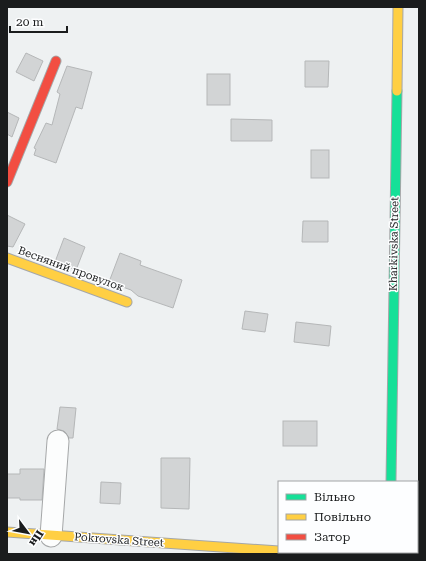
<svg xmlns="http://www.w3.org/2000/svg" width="426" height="561" font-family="'Roboto Serif',serif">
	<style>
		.building { fill: #d2d4d5; stroke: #b5b7b8 }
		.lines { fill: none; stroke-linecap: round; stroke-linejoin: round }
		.street-casing { stroke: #a5a7a8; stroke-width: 23 }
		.fast-casing { stroke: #a5a7a8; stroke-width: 11 }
		.slow-casing { stroke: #a5a7a8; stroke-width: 11 }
		.jam-casing { stroke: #a5a7a8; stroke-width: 11 }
		.street { stroke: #fcfdfd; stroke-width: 21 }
		.fast { stroke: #16e098; stroke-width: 9 }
		.slow { stroke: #ffcf43; stroke-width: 9 }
		.jam { stroke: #f24e42; stroke-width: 9 }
		.labels { text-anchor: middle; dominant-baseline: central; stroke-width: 3; stroke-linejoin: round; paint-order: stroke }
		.street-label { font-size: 11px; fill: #1a1c1d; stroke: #fdfeff }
	</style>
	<rect width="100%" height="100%" fill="#eef1f2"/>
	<g class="building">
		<polygon points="26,53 43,61 34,81 16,72"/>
		<polygon points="305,61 329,61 328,87 305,87"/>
		<polygon points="67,66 92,72 82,109 76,107 56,163 34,155 36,149 34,148 46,123 52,125 60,94 57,92"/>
		<rect x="207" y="74" width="23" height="31"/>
		<polygon points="7,112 19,118 12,137 7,134"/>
		<polygon points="231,119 272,120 272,141 231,141"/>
		<rect x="311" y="150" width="18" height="28"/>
		<polygon points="7,215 25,224 13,247 7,246"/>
		<polygon points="303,221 328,221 328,242 302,242"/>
		<polygon points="64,238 85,247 76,270 55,262"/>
		<polygon points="120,253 141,261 140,265 182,280 173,308 138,296 131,290 109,282"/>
		<polygon points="245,311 268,314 265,332 242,329"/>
		<polygon points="296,322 331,326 329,346 294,342"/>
		<polygon points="60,407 76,408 73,438 69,438 64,431 57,429"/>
		<rect x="283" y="421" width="34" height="25"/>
		<polygon points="161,458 190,458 189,509 161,508"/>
		<polygon points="20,469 44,469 42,500 20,500 20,498 7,498 7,474 20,474"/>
		<polygon points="101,482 121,483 120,504 100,503"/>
	</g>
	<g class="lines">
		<defs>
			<g id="street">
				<polyline points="51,536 58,441"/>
				<polyline points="301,552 332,554"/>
				<polyline points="390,554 390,552"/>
			</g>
			<polyline id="fast" points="391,482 397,91"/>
			<g id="slow">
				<polyline points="397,91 398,7"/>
				<polyline points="7,258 127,302"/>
				<polyline points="7,532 279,551"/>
			</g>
			<polyline id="jam" points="7,182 56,61"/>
		</defs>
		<use href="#street" class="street-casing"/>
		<use href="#fast" class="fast-casing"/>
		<use href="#slow" class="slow-casing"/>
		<use href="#jam" class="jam-casing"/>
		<use href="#street" class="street"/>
		<use href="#fast" class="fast"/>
		<use href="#slow" class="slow"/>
		<use href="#jam" class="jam"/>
	</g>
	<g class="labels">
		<g class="street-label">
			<text transform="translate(394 244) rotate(-89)">Kharkivska Street</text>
			<text transform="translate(71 269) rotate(20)">Весняний провулок</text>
			<text transform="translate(119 540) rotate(4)">Pokrovska Street</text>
		</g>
	</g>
	<rect width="426" height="561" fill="none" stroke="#1a1c1d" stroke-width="16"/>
	<rect x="278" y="481" width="140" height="72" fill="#fdfeff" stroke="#a2a4a5"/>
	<rect x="286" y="494" width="20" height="6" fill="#16e098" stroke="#a2a4a5"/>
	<text x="314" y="501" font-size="12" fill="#1a1c1d">Вільно</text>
	<rect x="286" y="514" width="20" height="6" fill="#ffcf43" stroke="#a2a4a5"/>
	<text x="314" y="521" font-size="12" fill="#1a1c1d">Повільно</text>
	<rect x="286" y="534" width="20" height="6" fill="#f24e42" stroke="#a2a4a5"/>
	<text x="314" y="541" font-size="12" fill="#1a1c1d">Затор</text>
	<g transform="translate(28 533) rotate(122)" stroke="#fdfeff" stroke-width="3" paint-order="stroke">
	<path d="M0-3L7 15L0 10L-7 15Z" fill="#1a1c1d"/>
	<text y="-6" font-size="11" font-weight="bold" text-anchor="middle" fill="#1a1c1d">Пн</text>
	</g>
	<path d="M10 26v6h57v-6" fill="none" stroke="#1a1c1d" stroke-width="2"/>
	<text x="16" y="26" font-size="12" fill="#1a1c1d" stroke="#fdfeff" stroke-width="3" paint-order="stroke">20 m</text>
</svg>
